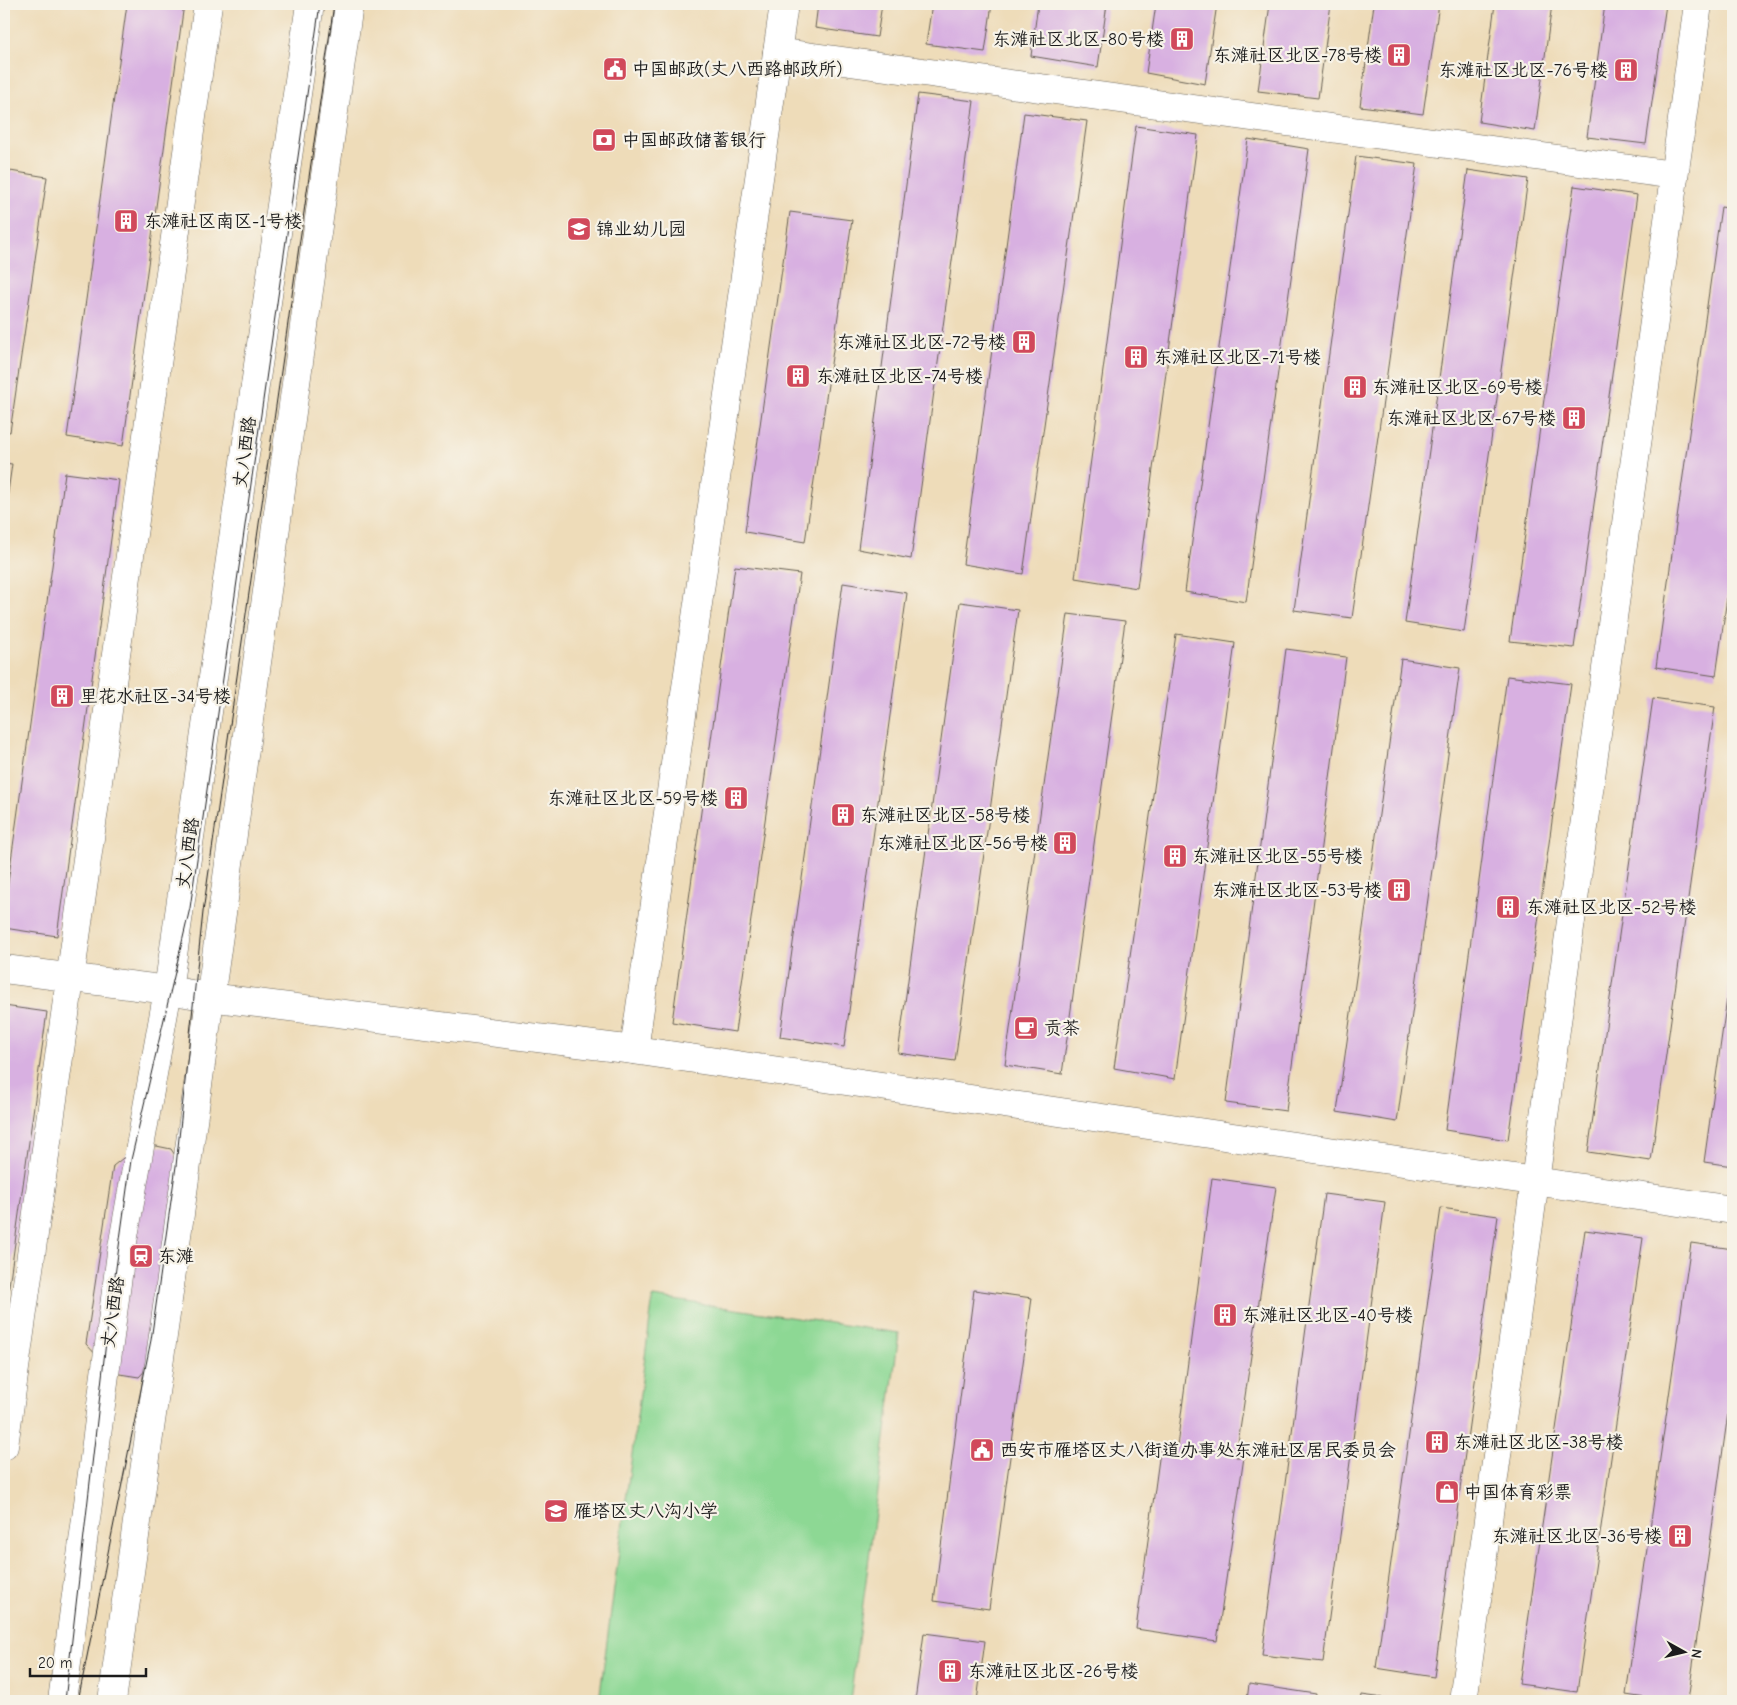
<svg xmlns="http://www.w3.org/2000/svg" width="1737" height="1705" font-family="'Comic Neue','LXGW WenKai TC',sans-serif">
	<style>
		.green { fill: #8dd894; stroke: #547a58 }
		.building { fill: #d8b0e1 }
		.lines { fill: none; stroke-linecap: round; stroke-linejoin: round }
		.minor-casing { stroke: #665f53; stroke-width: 29 }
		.secondary-casing { stroke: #665f53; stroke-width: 29 }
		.minor { stroke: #fff; stroke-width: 28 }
		.secondary { stroke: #fff; stroke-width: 28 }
		.tram { stroke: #1c1c1c; stroke-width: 1 }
		.labels { text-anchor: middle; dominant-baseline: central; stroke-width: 4.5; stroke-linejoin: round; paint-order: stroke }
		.poi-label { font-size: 18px; fill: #1c1c1c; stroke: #f7f3e8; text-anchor: start }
		.street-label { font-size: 18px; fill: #1c1c1c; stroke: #f7f3e8 }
	</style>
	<rect width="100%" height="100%" fill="#f7f3e8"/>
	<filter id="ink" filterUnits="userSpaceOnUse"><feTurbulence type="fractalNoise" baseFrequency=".02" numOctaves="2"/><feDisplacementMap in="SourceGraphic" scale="10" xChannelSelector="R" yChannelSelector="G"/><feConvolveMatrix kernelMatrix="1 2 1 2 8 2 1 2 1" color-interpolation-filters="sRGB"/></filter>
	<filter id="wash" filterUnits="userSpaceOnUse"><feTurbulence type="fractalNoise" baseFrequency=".0096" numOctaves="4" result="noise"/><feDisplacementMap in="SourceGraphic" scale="20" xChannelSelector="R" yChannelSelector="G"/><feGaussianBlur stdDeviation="1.12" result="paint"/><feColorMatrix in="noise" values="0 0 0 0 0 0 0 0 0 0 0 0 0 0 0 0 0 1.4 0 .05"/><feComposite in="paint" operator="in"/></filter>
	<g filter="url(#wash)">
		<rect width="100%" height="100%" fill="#eedcb9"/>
		<polygon class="green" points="653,1297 899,1333 850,1701 599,1701"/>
		<g id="blocks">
			<g class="building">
				<polygon points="127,4 184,4 123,446 67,437"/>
				<polygon points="818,4 882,4 877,37 815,28"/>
				<polygon points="932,4 992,4 985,52 926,44"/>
				<polygon points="1038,4 1107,4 1098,67 1031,56"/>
				<polygon points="1156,4 1217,4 1205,84 1146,73"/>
				<polygon points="1270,4 1331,4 1318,98 1258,91"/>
				<polygon points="1374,4 1439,4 1423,114 1360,106"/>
				<polygon points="1495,4 1552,4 1535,131 1479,122"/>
				<polygon points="1605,4 1666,4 1646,144 1587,137"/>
				<polygon points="918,94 974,101 911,559 858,549"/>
				<polygon points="1024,113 1087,121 1023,574 963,564"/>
				<polygon points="1136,126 1198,135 1137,588 1075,578"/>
				<polygon points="1248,139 1309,149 1246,602 1185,592"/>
				<polygon points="1356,156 1417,164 1352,618 1294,610"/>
				<polygon points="4,170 47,177 10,432 4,431"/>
				<polygon points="1468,170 1528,179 1464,632 1405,623"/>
				<polygon points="1574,186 1637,195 1574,648 1510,641"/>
				<polygon points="1721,207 1733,209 1733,555 1716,676 1656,667"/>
				<polygon points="790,212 852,220 805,542 745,532"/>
				<polygon points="4,463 12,464 5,513 4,512"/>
				<polygon points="65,473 119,480 57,936 4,928 4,911"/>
				<polygon points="735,566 800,574 735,1032 672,1022"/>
				<polygon points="843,583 907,593 844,1047 780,1037"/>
				<polygon points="960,602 1018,610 955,1061 898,1053"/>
				<polygon points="1068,614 1125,621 1062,1074 1005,1065"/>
				<polygon points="1176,634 1235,643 1175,1079 1114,1068"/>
				<polygon points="1286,649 1346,657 1286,1111 1226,1103"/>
				<polygon points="1401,659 1460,668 1397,1122 1337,1112"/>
				<polygon points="1507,676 1571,684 1508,1140 1445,1130"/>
				<polygon points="1653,698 1715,707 1651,1161 1588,1152"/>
				<polygon points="1732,963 1733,963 1733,1166 1704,1162"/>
				<polygon points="4,1006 47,1012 5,1315 4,1315"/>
				<polygon points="142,1143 171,1149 189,1177 162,1352 139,1377 113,1373 86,1344 113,1166"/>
				<polygon points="1212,1178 1276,1187 1236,1457 1244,1457 1217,1641 1136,1629 1161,1444 1177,1446"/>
				<polygon points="1324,1194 1385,1202 1323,1662 1262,1655"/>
				<polygon points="1441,1208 1498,1216 1434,1677 1376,1668"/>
				<polygon points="1585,1230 1643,1238 1577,1692 1519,1684"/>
				<polygon points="1691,1243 1733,1249 1733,1377 1688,1701 1665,1701 1626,1695"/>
				<polygon points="974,1290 1032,1298 989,1609 934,1601"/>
				<polygon points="924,1633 985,1641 977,1701 915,1701"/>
				<polygon points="1249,1684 1316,1694 1315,1701 1247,1701"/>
				<polygon points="1362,1695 1398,1700 1398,1701 1361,1701"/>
			</g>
		</g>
	</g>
	<g filter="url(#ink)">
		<use href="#blocks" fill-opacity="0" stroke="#665f53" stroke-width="1"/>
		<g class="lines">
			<defs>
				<g id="minor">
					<polyline points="777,52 1674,175"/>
					<polyline points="4,969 168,990 209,997 634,1050 1733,1210"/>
					<polyline points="634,1050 784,4"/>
					<polyline points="4,1446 208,4"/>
					<polyline points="1463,1701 1698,4"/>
				</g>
				<g id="secondary">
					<polyline points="62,1701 121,1253 168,990 310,4"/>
					<polyline points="112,1701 349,4"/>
				</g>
			</defs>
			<use href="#minor" class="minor-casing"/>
			<use href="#secondary" class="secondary-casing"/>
			<use href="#minor" class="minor"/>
			<use href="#secondary" class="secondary"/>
			<g class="tram">
				<polyline points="65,1701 107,1333 131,1160 190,908 320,4"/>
				<polyline points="78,1701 151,1340 176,1166 203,912 334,4"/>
			</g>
		</g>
	</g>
	<defs>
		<symbol id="building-square" viewBox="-11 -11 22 22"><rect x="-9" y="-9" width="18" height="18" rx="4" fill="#d1495b" stroke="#f7f3e8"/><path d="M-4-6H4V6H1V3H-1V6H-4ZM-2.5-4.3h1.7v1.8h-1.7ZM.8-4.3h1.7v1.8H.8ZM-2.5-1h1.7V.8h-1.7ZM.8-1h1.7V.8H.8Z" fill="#fff"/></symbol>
		<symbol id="civic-square" viewBox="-11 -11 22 22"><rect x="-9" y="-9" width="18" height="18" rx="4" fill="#d1495b" stroke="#f7f3e8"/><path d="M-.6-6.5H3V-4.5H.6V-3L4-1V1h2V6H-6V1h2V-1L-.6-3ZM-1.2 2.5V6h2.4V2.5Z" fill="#fff"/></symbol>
		<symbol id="bank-square" viewBox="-11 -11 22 22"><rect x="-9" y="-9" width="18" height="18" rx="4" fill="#d1495b" stroke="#f7f3e8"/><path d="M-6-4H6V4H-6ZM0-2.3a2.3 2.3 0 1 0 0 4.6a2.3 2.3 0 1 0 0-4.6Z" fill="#fff"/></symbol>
		<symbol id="school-square" viewBox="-11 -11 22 22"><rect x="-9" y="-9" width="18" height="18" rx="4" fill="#d1495b" stroke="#f7f3e8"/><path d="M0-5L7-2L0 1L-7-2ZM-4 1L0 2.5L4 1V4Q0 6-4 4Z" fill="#fff"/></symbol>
		<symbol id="cafe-square" viewBox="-11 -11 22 22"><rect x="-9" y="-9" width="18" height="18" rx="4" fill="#d1495b" stroke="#f7f3e8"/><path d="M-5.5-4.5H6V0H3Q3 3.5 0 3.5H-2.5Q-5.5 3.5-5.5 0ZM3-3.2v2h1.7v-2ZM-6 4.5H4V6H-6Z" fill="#fff"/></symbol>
		<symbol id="station-square" viewBox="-11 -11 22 22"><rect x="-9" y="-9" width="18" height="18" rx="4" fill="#d1495b" stroke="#f7f3e8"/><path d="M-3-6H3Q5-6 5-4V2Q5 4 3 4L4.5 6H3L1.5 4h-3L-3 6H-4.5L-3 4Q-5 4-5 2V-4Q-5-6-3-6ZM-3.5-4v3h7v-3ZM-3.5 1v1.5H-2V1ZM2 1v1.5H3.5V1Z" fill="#fff"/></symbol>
		<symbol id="shop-square" viewBox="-11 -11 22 22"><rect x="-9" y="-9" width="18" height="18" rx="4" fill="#d1495b" stroke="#f7f3e8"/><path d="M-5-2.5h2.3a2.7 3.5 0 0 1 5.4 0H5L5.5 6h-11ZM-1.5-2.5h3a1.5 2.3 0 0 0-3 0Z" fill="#fff"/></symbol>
	</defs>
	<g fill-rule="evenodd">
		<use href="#building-square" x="1168" y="25" width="28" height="28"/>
		<use href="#building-square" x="1385" y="41" width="28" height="28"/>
		<use href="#civic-square" x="601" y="55" width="28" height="28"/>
		<use href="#building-square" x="1612" y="56" width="28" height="28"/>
		<use href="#bank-square" x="590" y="126" width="28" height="28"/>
		<use href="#building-square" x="112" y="207" width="28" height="28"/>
		<use href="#school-square" x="565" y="215" width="28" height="28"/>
		<use href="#building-square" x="1010" y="328" width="28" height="28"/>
		<use href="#building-square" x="1122" y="343" width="28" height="28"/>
		<use href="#building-square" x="784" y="362" width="28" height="28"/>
		<use href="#building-square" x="1341" y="373" width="28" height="28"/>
		<use href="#building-square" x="1560" y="404" width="28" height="28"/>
		<use href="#building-square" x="48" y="682" width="28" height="28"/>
		<use href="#building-square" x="722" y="784" width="28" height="28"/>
		<use href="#building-square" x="829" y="801" width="28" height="28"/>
		<use href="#building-square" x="1051" y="829" width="28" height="28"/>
		<use href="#building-square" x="1161" y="842" width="28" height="28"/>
		<use href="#building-square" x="1385" y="876" width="28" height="28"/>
		<use href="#building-square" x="1494" y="893" width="28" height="28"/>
		<use href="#cafe-square" x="1012" y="1014" width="28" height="28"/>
		<use href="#station-square" x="127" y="1242" width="28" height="28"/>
		<use href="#building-square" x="1211" y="1301" width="28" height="28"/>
		<use href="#building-square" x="1423" y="1428" width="28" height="28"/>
		<use href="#civic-square" x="968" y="1436" width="28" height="28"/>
		<use href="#shop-square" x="1433" y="1478" width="28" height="28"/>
		<use href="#school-square" x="542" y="1497" width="28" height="28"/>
		<use href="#building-square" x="1666" y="1522" width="28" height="28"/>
		<use href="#building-square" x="936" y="1657" width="28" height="28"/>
	</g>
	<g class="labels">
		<g class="poi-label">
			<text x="1164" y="39" text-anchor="end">东滩社区北区-80号楼</text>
			<text x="1382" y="55" text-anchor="end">东滩社区北区-78号楼</text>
			<text x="632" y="69">中国邮政(丈八西路邮政所)</text>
			<text x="1608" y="70" text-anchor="end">东滩社区北区-76号楼</text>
			<text x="622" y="140">中国邮政储蓄银行</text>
			<text x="144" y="221">东滩社区南区-1号楼</text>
			<text x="596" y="229">锦业幼儿园</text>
			<text x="1006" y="342" text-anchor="end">东滩社区北区-72号楼</text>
			<text x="1154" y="357">东滩社区北区-71号楼</text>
			<text x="816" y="376">东滩社区北区-74号楼</text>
			<text x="1372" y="387">东滩社区北区-69号楼</text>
			<text x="1556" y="418" text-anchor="end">东滩社区北区-67号楼</text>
			<text x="80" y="696">里花水社区-34号楼</text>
			<text x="718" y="798" text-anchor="end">东滩社区北区-59号楼</text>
			<text x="860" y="815">东滩社区北区-58号楼</text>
			<text x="1048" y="843" text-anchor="end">东滩社区北区-56号楼</text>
			<text x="1192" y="856">东滩社区北区-55号楼</text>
			<text x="1382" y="890" text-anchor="end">东滩社区北区-53号楼</text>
			<text x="1526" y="907">东滩社区北区-52号楼</text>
			<text x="1044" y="1028">贡茶</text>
			<text x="158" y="1256">东滩</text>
			<text x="1242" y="1315">东滩社区北区-40号楼</text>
			<text x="1454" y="1442">东滩社区北区-38号楼</text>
			<text x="1000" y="1450">西安市雁塔区丈八街道办事处东滩社区居民委员会</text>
			<text x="1464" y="1492">中国体育彩票</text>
			<text x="574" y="1511">雁塔区丈八沟小学</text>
			<text x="1662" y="1536" text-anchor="end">东滩社区北区-36号楼</text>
			<text x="968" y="1671">东滩社区北区-26号楼</text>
		</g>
		<g class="street-label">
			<text transform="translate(245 452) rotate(-82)">丈八西路</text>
			<text transform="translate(188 853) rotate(-82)">丈八西路</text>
			<text transform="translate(113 1312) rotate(-82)">丈八西路</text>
		</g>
	</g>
	<rect width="1737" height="1705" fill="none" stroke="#f7f3e8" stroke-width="20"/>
	<g transform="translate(1684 1652) rotate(98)" stroke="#f7f3e8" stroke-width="4" paint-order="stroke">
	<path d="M0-4L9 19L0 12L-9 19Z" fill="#1c1c1c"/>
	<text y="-8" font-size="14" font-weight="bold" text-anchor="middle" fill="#1c1c1c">N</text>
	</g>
	<path d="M30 1668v8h116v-8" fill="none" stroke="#1c1c1c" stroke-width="2.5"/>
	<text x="38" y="1668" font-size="15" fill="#1c1c1c" stroke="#f7f3e8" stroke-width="4" paint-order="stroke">20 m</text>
</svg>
